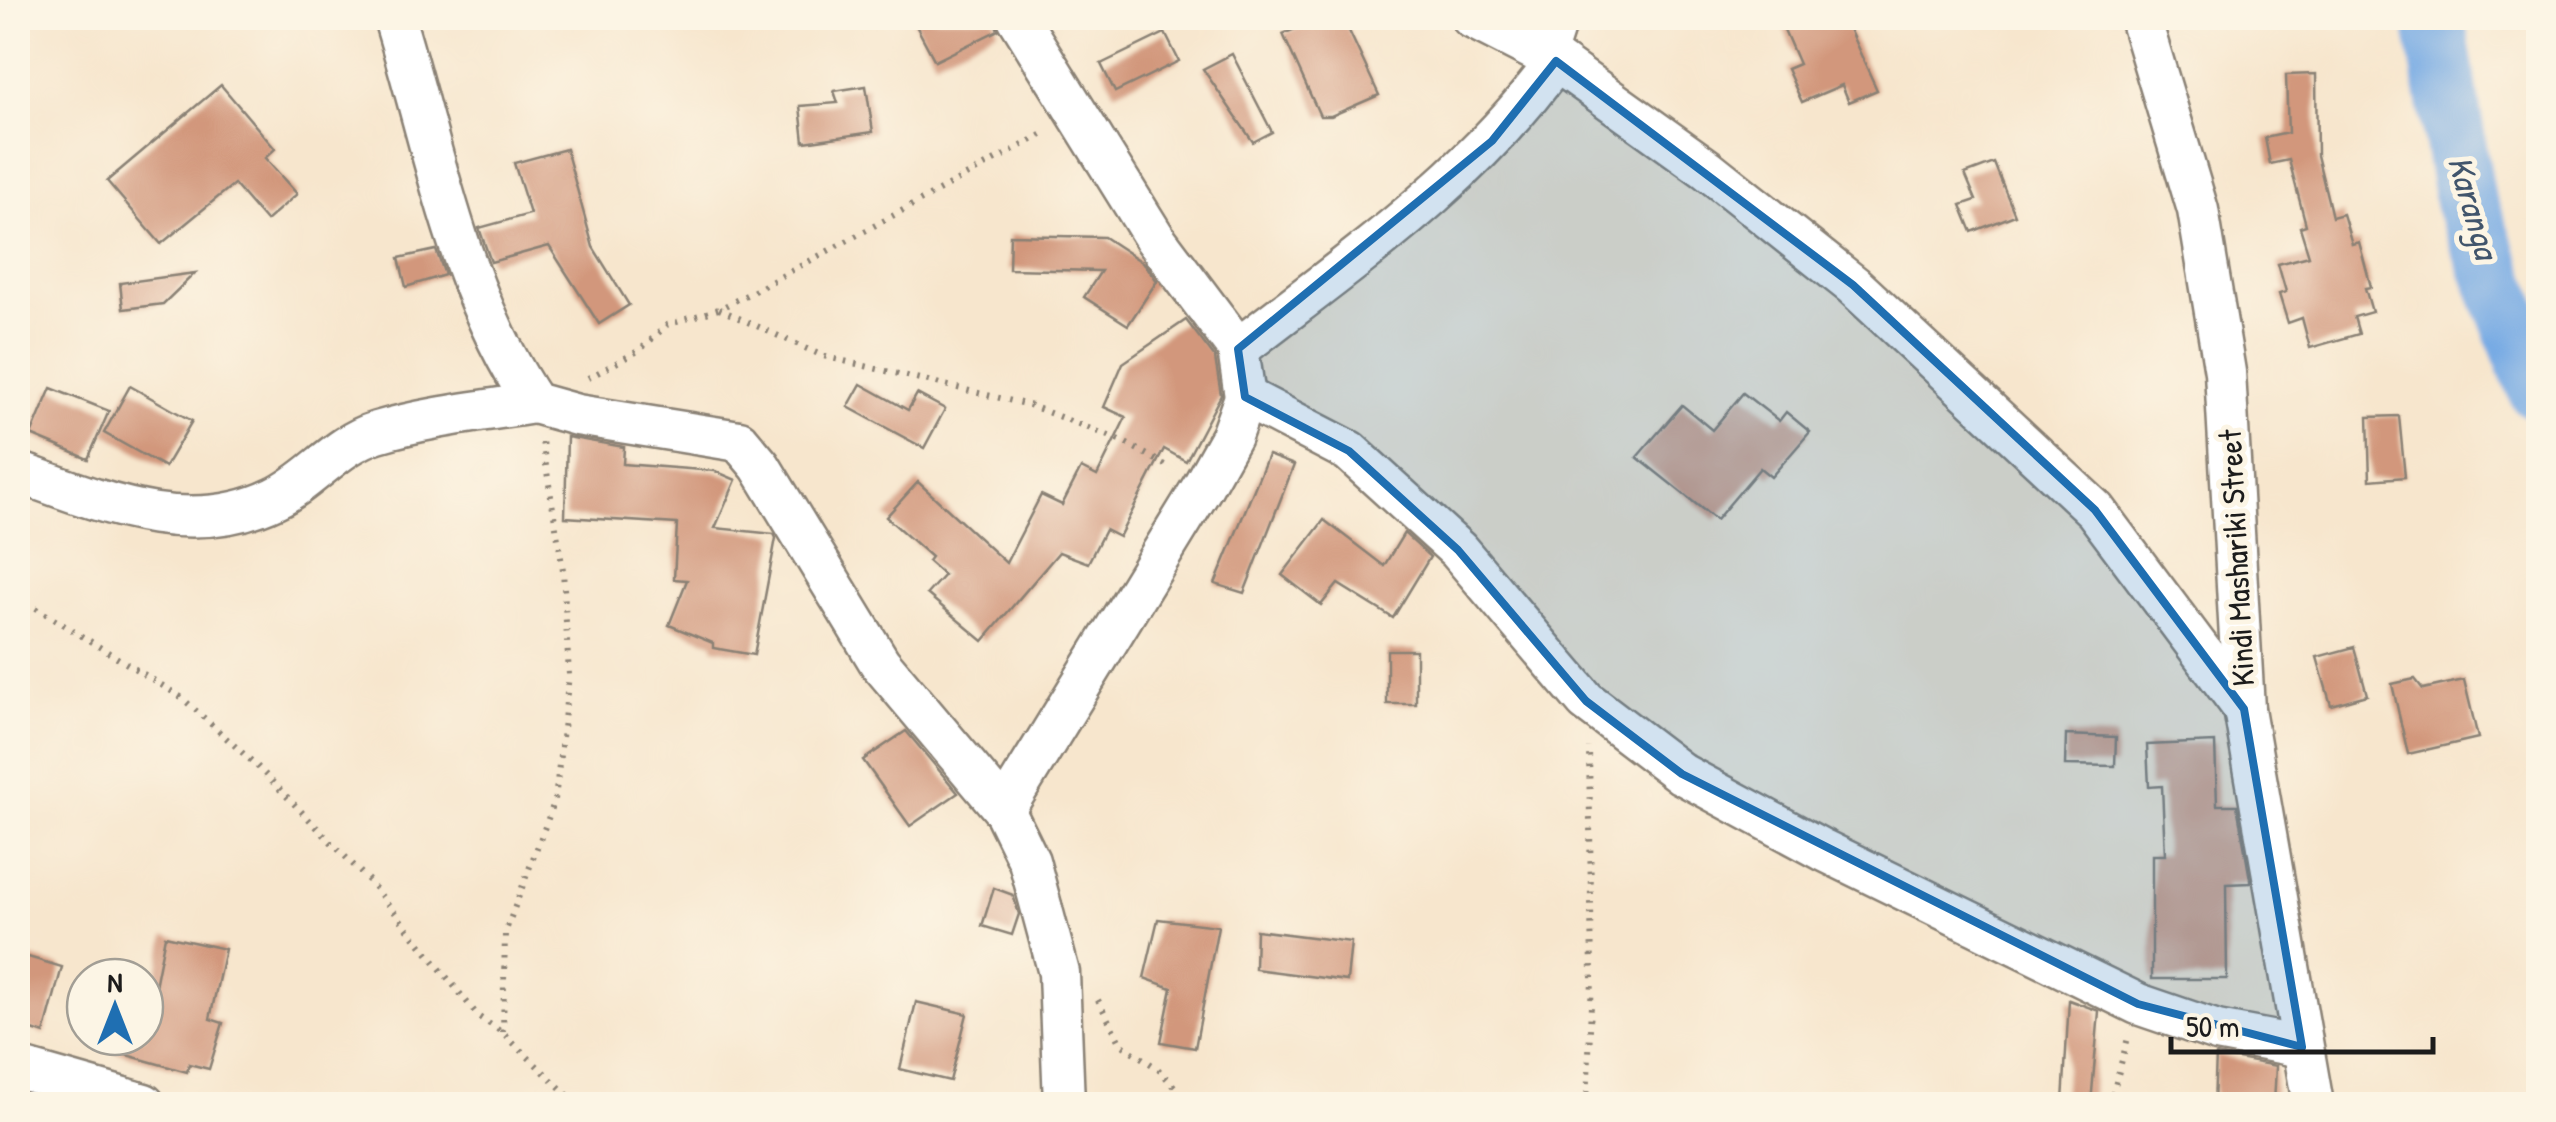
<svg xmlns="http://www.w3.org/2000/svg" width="2556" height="1122" font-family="'Patrick Hand',sans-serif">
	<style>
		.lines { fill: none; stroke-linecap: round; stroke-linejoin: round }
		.river { stroke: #78abe4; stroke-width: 62 }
		.building { fill: #d2977b }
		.minor-casing { stroke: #8a8174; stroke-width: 45 }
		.path { stroke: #8a8174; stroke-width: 6; stroke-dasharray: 2.5 8; stroke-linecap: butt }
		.minor { stroke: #fff; stroke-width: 40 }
		.marked { fill: #1f6fb2; fill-opacity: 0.2; stroke: #1f6fb2; stroke-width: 8; stroke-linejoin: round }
		.labels { text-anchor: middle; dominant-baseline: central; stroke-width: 10; stroke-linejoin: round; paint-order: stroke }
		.street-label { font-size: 32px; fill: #1c1c1c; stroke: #fcf5e5 }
		.water-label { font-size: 35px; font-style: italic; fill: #41556c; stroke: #fcf5e5 }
	</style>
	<rect width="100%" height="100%" fill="#fcf5e5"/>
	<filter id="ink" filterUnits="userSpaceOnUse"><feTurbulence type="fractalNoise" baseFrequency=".01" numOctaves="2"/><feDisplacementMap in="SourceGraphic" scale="20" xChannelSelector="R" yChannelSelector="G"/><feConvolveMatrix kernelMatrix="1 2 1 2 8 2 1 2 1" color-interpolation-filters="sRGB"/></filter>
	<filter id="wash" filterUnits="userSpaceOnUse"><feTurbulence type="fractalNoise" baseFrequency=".0048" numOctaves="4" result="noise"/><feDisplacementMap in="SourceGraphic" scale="40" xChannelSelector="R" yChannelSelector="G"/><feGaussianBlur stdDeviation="2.25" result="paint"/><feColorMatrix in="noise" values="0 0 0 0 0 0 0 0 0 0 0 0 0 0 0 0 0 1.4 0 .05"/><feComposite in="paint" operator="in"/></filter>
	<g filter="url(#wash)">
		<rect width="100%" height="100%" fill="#f7e6cd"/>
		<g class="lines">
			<polyline class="river" points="2434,18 2465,201 2538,389"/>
		</g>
		<g id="blocks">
			<g class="building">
				<polygon points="912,18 994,18 998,30 935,61"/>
				<polygon points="1321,18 1343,18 1379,95 1331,116 1320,116 1283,34"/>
				<polygon points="1779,18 1844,18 1877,90 1849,102 1842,85 1802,102 1787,69 1799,64"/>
				<polygon points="1165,33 1179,61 1115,92 1101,64"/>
				<polygon points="1232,54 1272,132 1253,142 1203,69"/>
				<polygon points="2316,74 2317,155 2332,217 2343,214 2352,244 2359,242 2371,287 2365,288 2372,312 2354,317 2359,334 2310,348 2302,318 2288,323 2279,294 2286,292 2278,264 2309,256 2300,227 2306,225 2289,160 2270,164 2265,138 2288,133 2286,75"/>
				<polygon points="221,85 275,149 265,158 297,194 266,221 234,184 161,244 107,181"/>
				<polygon points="866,86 873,132 804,142 800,106 838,103 834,91"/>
				<polygon points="566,149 593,247 629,305 599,324 549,246 491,262 479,228 530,214 514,163"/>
				<polygon points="1994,163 2015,215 1972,232 1961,205 1976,200 1965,174"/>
				<polygon points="1010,235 1104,237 1145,264 1157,281 1128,325 1084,297 1101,271 1009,269"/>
				<polygon points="436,250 445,275 406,287 399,258"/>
				<polygon points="195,273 163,304 123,309 120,283"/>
				<polygon points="1186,320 1215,358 1221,395 1186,461 1164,449 1119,537 1105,530 1088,563 1059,552 983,641 927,594 944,575 928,561 931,557 886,517 918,482 1006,563 1041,495 1062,505 1081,468 1097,476 1126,417 1104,407 1123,363"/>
				<polygon points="861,384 908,410 917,394 945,409 924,448 848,407"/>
				<polygon points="130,386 192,421 165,467 104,433"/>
				<polygon points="51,388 109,411 88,459 31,435"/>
				<polygon points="1743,393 1779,421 1786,412 1810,432 1771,477 1760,468 1716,520 1637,457 1682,405 1712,430"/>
				<polygon points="2399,416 2405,477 2370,480 2368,417"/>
				<polygon points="567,437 624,447 623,464 715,471 736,480 715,528 774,534 776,538 754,655 713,648 713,643 669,625 687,580 674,579 677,524 565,517"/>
				<polygon points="1268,455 1294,465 1244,593 1215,584"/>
				<polygon points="1324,520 1384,566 1404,533 1430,557 1393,618 1338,584 1321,605 1282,575"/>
				<polygon points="2354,647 2367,695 2331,705 2317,657"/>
				<rect x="1387" y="650" width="29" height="54"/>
				<polygon points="2415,679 2423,689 2464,680 2478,738 2408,754 2392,684"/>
				<polygon points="906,731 958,793 910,826 863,760"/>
				<polygon points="2066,735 2116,737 2115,766 2065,765"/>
				<polygon points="2215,742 2217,805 2237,805 2250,879 2250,883 2226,884 2227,979 2152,979 2152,855 2165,855 2162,786 2149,787 2147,745"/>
				<polygon points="994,888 1013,895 1019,914 1012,935 982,926"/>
				<polygon points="1158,919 1218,926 1195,1048 1161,1042 1172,988 1144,978"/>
				<polygon points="1256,930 1351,942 1347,981 1255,969"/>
				<polygon points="165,936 225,949 210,1019 223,1023 209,1069 189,1064 187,1072 91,1045 92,1037 145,1037"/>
				<polygon points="18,954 62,967 44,1034 18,1025"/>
				<polygon points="2069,1000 2099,1011 2091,1104 2063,1102"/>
				<polygon points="916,1002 967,1014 950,1081 900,1069"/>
				<polygon points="2216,1055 2276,1066 2274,1104 2214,1104"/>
			</g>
		</g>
	</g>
	<g filter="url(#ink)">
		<use href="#blocks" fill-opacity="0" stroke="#8a8174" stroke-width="2.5"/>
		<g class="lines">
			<defs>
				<g id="minor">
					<path d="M394 18C434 147 457 289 534 403L577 415 739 441 760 466 880 663 1004 810 1029 861 1059 973 1064 1104"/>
					<polyline points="1472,18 1556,61 1707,169 1853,285 2095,510 2244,709"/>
					<polyline points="2140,18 2198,210 2225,372 2244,709 2313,1104"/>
					<polyline points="1545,55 1557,18"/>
					<path d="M1238 349C1350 262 1473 178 1556 61"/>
					<polyline points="1245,397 1349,451 1458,550 1586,701 1682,774 1823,850 2138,1004 2217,1031 2302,1047"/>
					<path d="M18 472C101 502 188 540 275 498 311 481 337 444 377 432 427 417 483 411 534 403"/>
					<polyline points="1004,810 1203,486 1231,436 1245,397 1238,349 1154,237 1018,18"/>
					<polyline points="18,1068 144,1104"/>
				</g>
			</defs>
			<use href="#minor" class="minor-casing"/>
			<g class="path">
				<polyline points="719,309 823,356 1029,405 1122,441 1171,468"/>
				<polyline points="588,378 640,350 667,325 719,309 756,290 1047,132"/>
				<polyline points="18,597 181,697 256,765 371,883 479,1017 503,1033 577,1104"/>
				<polyline points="1098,1000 1121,1044 1157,1068 1191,1104"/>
				<polyline points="503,1032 505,933 555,800 569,675 563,570 542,441"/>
				<polyline points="1587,1104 1592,980 1589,747"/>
				<polyline points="2110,1104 2128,1038"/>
			</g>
			<use href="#minor" class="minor"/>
		</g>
	</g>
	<path class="marked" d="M1556 61 1853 285 2095 510 2244 709 2302 1047 2138 1004 1682 774 1586 701 1458 550 1349 451 1245 397 1238 349 1492 141Z"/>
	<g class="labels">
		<g class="street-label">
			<text transform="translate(2236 558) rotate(-93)">Kindi Mashariki Street</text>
		</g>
		<g class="water-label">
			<text transform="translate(2474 207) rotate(74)">Karanga</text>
		</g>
	</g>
	<rect width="2556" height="1122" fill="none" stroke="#fcf5e5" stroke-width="60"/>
	<g transform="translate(115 1007)"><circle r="48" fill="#fcf5e5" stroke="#a29e95" stroke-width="2.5"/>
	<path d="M0-8L18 38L0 25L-18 38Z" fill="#1f6fb2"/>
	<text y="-15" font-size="28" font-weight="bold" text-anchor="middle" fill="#1c1c1c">N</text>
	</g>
	<path d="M2171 1037v15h262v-15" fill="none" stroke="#1c1c1c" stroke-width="5"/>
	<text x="2186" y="1037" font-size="30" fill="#1c1c1c" stroke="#fcf5e5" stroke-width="8" paint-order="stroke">50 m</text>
</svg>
